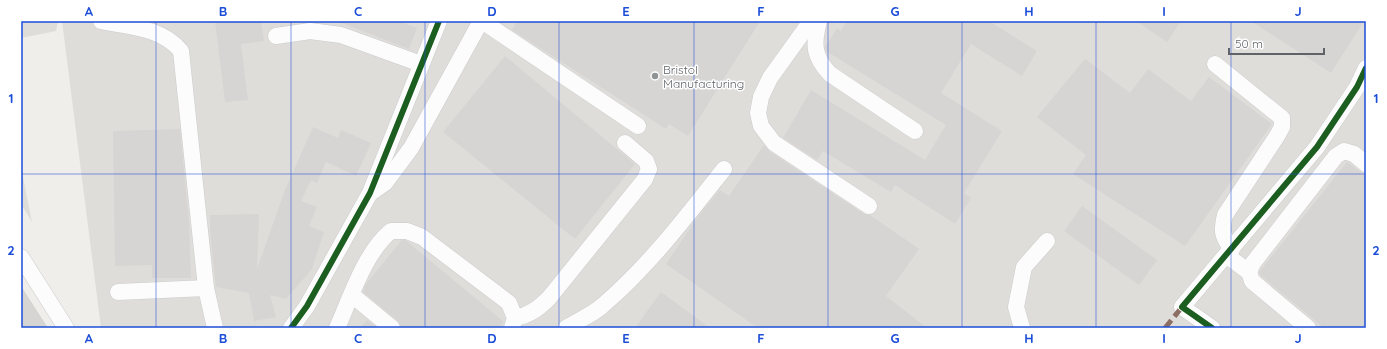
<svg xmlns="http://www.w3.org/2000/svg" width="1387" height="349" font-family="Quicksand,sans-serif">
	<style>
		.industrial { fill: #dfddda }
		.building { fill: #d6d5d3 }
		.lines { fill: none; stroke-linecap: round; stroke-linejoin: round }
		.minor-casing { stroke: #cbcccc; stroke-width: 17 }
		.minor { stroke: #fdfcfc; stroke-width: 16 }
		.quiet { stroke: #8d6e63; stroke-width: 5; stroke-dasharray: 10 5; stroke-linecap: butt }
		.cycleway-casing { stroke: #fff; stroke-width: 8 }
		.cycleway { stroke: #1b5e20; stroke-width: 6 }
		.grid { fill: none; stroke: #1d4ed8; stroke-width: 1; stroke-opacity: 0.55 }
		.poi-dot { fill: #919496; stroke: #fff; stroke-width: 1.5 }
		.labels { text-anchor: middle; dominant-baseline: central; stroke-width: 3; stroke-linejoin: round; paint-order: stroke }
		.poi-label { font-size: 12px; fill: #5f6368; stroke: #fff; text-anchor: start }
		.neatline { fill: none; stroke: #1d4ed8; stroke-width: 1.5 }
		.grid-label { font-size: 13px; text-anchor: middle; font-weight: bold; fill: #1d4ed8 }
	</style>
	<rect width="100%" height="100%" fill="#efeeea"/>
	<g class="industrial">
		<polygon points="21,21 58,21 56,31 21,38"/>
		<polygon points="62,21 1366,21 1366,328 101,328"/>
		<polygon points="21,167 32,222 21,204"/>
	</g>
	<g class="building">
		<polygon points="215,21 261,21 264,41 241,44 248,100 225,102"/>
		<polygon points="337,21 398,21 417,28 409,49"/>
		<polygon points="517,21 760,21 688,136 669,124 666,129 512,30"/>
		<polygon points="847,21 989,21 1037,51 1022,76 971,44 941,93 1002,131 964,193 971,198 955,224 895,185 891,192 823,151 817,160 783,138 811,90 925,160 946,125 826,51 825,47 837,28 841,31"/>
		<polygon points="1136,21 1181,21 1167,42"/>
		<polygon points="1251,21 1364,21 1331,73"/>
		<polygon points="505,56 635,164 575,239 443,132"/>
		<polygon points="1085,59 1130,93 1148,69 1191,101 1209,77 1272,124 1185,246 1073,174 1086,155 1037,117"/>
		<polygon points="313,127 338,138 341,130 371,143 356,176 326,162 317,183 311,180 301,201 317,207 309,226 324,232 312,269 286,299 270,295 276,317 254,321 249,293 216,287 210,231 210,215 259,214 257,269 285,190"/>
		<polygon points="180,129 189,222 191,278 152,278 152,265 115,266 113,131"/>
		<polygon points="764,145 769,151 864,214 870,215 919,249 886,296 927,328 758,328 666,264 697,218 720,190 729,196"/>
		<polygon points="1347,162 1366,176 1366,328 1324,328 1260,275 1259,272"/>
		<polygon points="1082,206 1157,260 1139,285 1064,231"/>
		<polygon points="402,240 405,240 504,322 499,328 401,328 398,321 363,292 366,284"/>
		<polygon points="21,286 48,328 21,328"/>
		<polygon points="661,292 710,328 635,328"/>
		<polygon points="367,320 377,328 360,328"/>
	</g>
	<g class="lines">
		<defs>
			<g id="minor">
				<path d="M101 21C130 27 161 27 181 51L206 288 215 328"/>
				<polyline points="482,21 638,126"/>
				<polyline points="811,21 770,78 761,97 758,113 761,126 774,143 869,206"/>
				<path d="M819 21C813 44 813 56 830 74L915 131"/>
				<polyline points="276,36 310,31 341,35 421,64"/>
				<path d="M1215 64 1282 118V127L1277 136 1225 215C1221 230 1222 237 1232 249"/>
				<polyline points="372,192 385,183 411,148 481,21"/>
				<polyline points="1226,255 1249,272 1252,281 1308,328"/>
				<polyline points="21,257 66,328"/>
				<polyline points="1249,272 1253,263 1336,156 1344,151 1354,154 1366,164"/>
				<polyline points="118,292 206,288"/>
				<polyline points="352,295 392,328"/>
				<path d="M515 318C530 315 539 308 549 298L645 179 649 169 646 161 625 143"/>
				<polyline points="291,328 307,306 370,193 439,21"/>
				<path d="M337 328C351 297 365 252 391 231H407L422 237 509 303 515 318 512 328"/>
				<path d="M566 328C577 321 592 315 602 306 649 266 686 217 724 169"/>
				<polyline points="1022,328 1016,307 1024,267 1047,241"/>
				<polyline points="1212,328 1182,307 1317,147 1357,87 1366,68"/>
			</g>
		</defs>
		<use href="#minor" class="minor-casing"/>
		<use href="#minor" class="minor"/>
		<polyline class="quiet" points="1165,328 1182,307"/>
		<defs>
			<g id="cycleway">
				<polyline points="291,328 307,306 370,193 439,21"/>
				<polyline points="1212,328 1182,307 1317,147 1357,87 1366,68"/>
			</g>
		</defs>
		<use href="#cycleway" class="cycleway-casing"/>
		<use href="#cycleway" class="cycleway"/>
	</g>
	<path class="grid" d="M156 21V328M291 21V328M425 21V328M559 21V328M694 21V328M828 21V328M962 21V328M1096 21V328M1231 21V328M21 174H1366"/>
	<circle class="poi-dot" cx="655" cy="76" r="4"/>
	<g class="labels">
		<g class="poi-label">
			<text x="663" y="69">Bristol<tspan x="663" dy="14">Manufacturing</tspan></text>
		</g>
	</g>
	<rect width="1387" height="349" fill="none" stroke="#ffffff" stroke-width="44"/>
	<path d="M1229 48v6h95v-6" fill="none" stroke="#5f6368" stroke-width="2"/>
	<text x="1235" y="48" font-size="12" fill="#5f6368" stroke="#ffffff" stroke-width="3" paint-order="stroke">50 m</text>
	<rect x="22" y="22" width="1343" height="305" class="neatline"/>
	<g class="grid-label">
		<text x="89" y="16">A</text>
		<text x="223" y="16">B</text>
		<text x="358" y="16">C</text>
		<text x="492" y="16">D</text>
		<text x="626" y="16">E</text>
		<text x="761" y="16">F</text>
		<text x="895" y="16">G</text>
		<text x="1029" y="16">H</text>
		<text x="1164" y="16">I</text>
		<text x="1298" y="16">J</text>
		<text x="11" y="103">1</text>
		<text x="1376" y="103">1</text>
		<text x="11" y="255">2</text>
		<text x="1376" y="255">2</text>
		<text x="89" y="343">A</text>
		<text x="223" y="343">B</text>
		<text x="358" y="343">C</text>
		<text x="492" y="343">D</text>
		<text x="626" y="343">E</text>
		<text x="761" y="343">F</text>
		<text x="895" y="343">G</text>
		<text x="1029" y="343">H</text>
		<text x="1164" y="343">I</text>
		<text x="1298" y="343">J</text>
	</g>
</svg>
